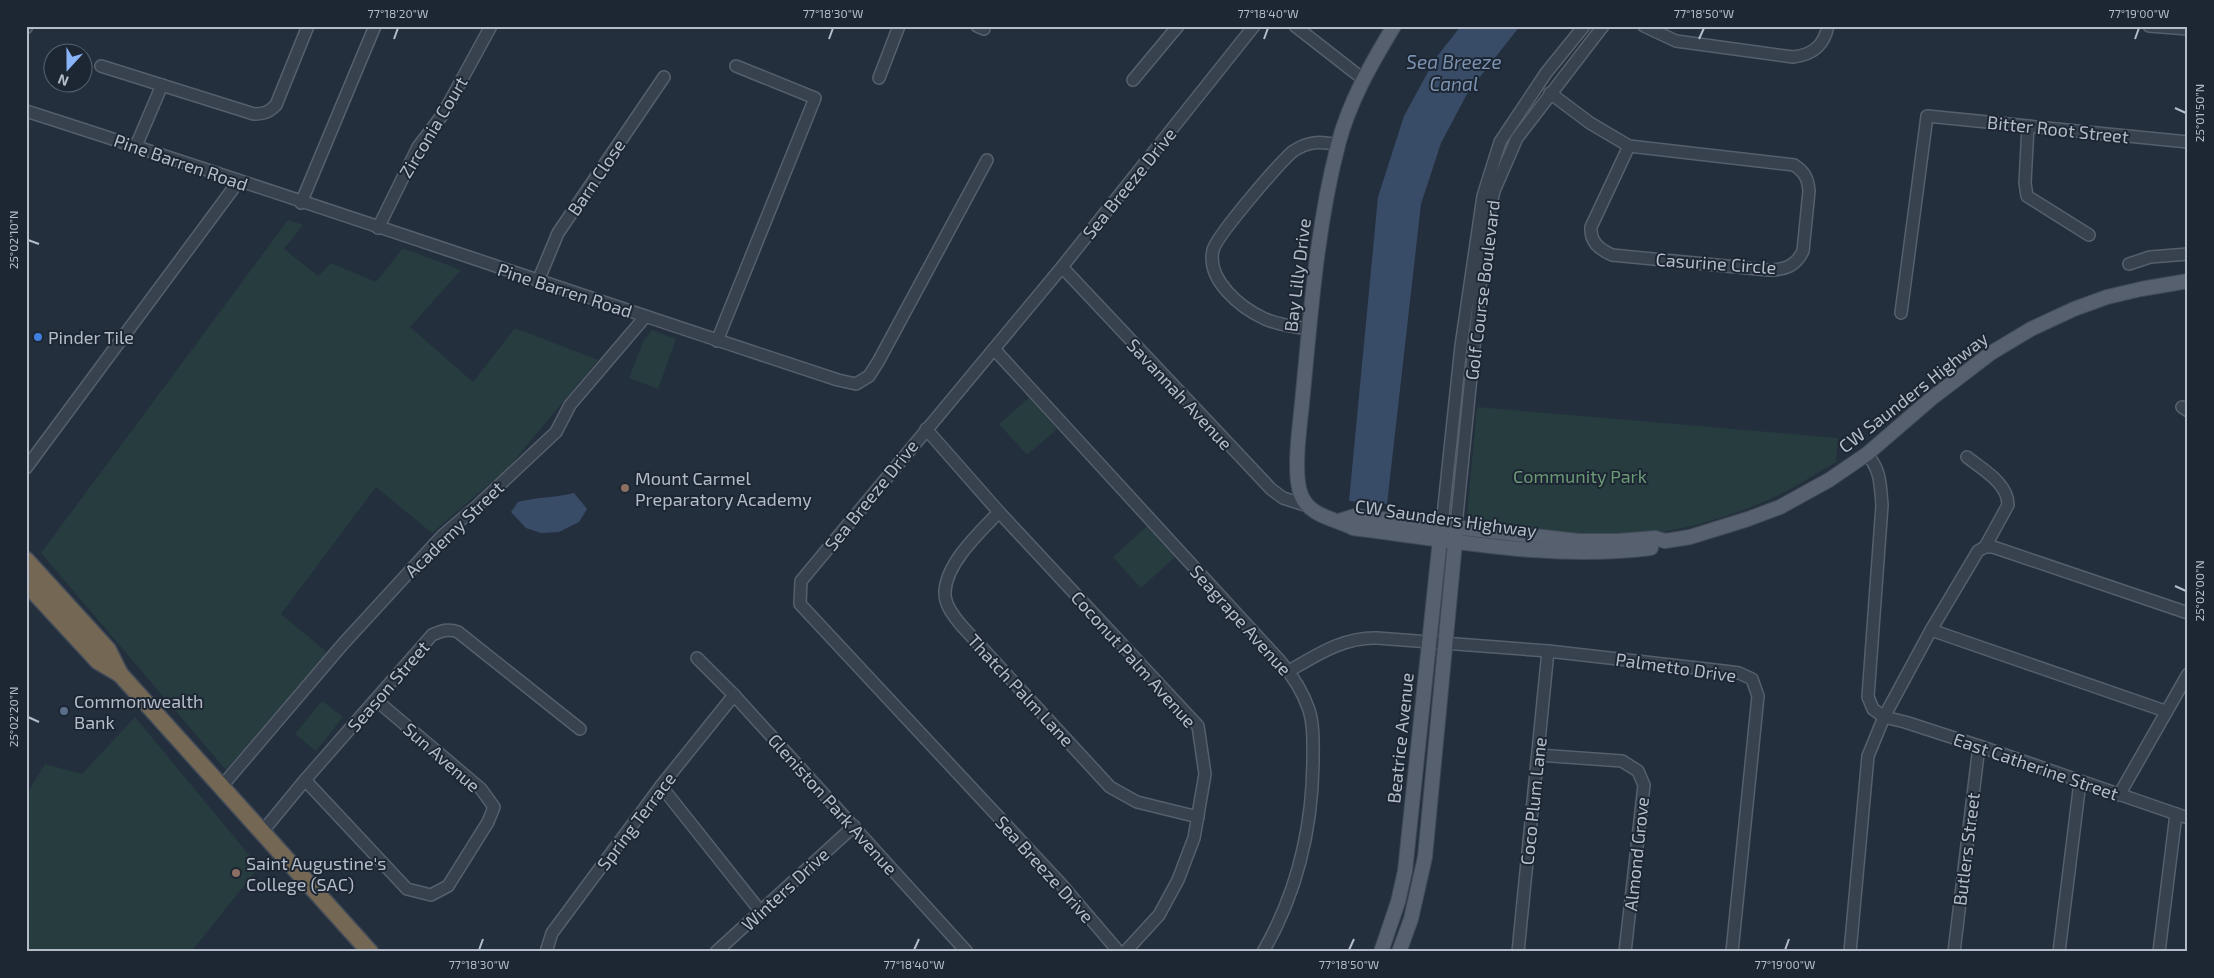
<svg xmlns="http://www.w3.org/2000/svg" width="2214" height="978" font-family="'Exo 2',sans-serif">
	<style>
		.green { fill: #263c3f }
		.water { fill: #394c67 }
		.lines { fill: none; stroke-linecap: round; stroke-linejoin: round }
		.minor-casing { stroke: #565f6c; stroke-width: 14 }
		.major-casing { stroke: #414a57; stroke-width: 16 }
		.highway-casing { stroke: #434c59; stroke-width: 19 }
		.minor { stroke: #38414e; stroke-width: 11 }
		.major { stroke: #56606e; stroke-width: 14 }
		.highway { stroke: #746855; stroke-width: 16 }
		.ticks { fill: none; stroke: #b4bcc9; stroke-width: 2 }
		.shop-dot { fill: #3f7fe0; stroke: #1d2633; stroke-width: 2 }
		.education-dot { fill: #8d6e63; stroke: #1d2633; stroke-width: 2 }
		.service-dot { fill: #5c6f8a; stroke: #1d2633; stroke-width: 2 }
		.labels { text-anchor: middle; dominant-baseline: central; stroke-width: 4; stroke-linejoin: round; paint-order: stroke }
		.street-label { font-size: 18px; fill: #b4bcc9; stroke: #1d2633 }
		.poi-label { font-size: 18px; fill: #b4bcc9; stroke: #1d2633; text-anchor: start }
		.park-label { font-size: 18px; fill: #6b9a76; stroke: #1d2633 }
		.water-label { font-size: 19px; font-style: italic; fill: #7c92b1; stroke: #1d2633 }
		.neatline { fill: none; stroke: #b4bcc9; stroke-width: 2 }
		.ticks-label { font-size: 12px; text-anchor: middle; fill: #b4bcc9 }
	</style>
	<rect width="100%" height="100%" fill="#242f3e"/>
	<g class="green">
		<polygon points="288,220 303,225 284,249 318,276 331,263 376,282 403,248 461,270 410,327 473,382 515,328 598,360 508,468 432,533 376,487 281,614 328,653 226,770 41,553"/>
		<polygon points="652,330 676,339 658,389 629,378 643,342"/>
		<polygon points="1030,397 1057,429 1027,455 999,424"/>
		<path d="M1477 407 1838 438 1836 462C1822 470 1808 479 1794 487 1744 515 1670 536 1612 537 1590 537 1567 534 1544 531 1518 528 1492 526 1467 514Z"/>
		<polygon points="1147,526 1175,557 1141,588 1113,557"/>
		<polygon points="322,701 343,717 316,751 295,734"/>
		<polygon points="135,717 259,867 191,952 26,952 26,795 45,764 82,774"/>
	</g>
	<g class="water">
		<polygon points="1461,26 1520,26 1468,92 1441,143 1421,204 1387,504 1349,501 1378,197 1404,116 1435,59"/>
		<path d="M574 493 587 509 579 522 559 532 541 533 526 528 511 512 518 502C536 497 555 498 574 493Z"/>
	</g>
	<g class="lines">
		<defs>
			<g id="minor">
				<polyline points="977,26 984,29"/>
				<polyline points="1295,26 1363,79"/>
				<path d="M1644 26 1676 41 1793 57C1812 55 1824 46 1828 26"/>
				<polyline points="2149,26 2188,29"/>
				<polyline points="26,28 27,26"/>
				<path d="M101 66 254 114C264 114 269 112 276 105L308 26"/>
				<polyline points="879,78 899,26"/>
				<polyline points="1133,80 1178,26"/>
				<path d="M1550 93 1590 123 1629 146 1794 165C1805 172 1808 179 1809 191L1803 251C1796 266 1785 270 1768 270L1612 255C1599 249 1590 242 1591 227L1629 146"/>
				<path d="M26 111C298 198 567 291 838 380L856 384 869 376 878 362 987 160"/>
				<polyline points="2028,126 2025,183 2027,196 2089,235"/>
				<polyline points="136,146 162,85"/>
				<polyline points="301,203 375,26"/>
				<polyline points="378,228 418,147 443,114 491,26"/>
				<polyline points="2129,264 2150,257 2188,254"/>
				<polyline points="1062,267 1271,489 1283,498 1308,506"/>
				<polyline points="538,281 558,233 664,77"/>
				<polyline points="1901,313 1927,116 2188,142"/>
				<path d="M1310 329C1294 327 1279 325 1265 319 1241 308 1206 280 1213 250 1217 235 1277 166 1292 152 1308 141 1319 141 1338 145"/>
				<polyline points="717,341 815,98 736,66"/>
				<path d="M994 349 1280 661C1292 675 1303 692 1309 710 1314 726 1313 745 1313 763 1312 830 1297 893 1263 952"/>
				<polyline points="2182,407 2188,411"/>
				<polyline points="926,429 999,512 1198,726 1205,774 1194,838 1178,880 1159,915 1125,952"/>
				<path d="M1967 457C1982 469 2008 483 2008 505L1985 547"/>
				<polyline points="26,468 238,182"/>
				<path d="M999 512C980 532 947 562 945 591 944 604 953 615 961 625L1110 787 1137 802 1198 817"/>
				<polyline points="1442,525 1461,346 1483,196 1500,142 1546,73 1584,26"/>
				<polyline points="1456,526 1486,228 1494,191 1517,138 1603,26"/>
				<polyline points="2188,613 1993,547 1985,547 1978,551 1931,630 1884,717 1905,722 1979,746 2188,818"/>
				<polyline points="1931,630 2165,711"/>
				<polyline points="697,658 734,695 967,952"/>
				<path d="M1289 671C1317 655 1343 637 1377 638L1548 651 1724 671 1739 673 1752 679 1758 696 1732 952"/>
				<polyline points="1538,755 1622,761 1638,771 1644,785 1625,952"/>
				<polyline points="305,780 407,889 431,895 448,886 488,822 494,807 481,789 376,700"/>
				<polyline points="222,786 343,644 443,535 476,507 556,432 570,405 645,317"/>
				<polyline points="661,786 761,912"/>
				<polyline points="2119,795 2188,674"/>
				<path d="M263 831 305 780 432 635C441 631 448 628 458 632L580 729"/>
				<polyline points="546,952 552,933 661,786 734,695"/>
				<polyline points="716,952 854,826"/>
				<polyline points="1119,952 1061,884 800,604 801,581 1062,267 1254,26"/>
				<polyline points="1518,952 1548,651"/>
				<path d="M1850 952 1868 756 1884 717 1873 709 1868 697 1882 505C1880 483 1881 471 1867 454"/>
				<polyline points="1954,952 1979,746"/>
				<polyline points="2059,952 2080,782"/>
				<polyline points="2159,952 2176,814"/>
			</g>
			<g id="major">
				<path d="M1394 26C1371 64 1349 102 1338 145 1317 226 1311 310 1303 393 1301 419 1292 471 1301 495 1310 517 1334 518 1353 528 1451 540 1552 561 1651 548"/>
				<polyline points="1339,521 1355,516 1579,541 1618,541 1655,538 1665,541 1690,537 1748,519 1780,507 1829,480 1867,454 1932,398 1991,353 2031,329 2074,309 2107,297 2141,289 2188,281"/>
				<polyline points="1381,952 1398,902 1405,871 1441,530"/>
				<polyline points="1399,952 1411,919 1425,857 1456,532"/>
			</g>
			<g id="highway">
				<polyline points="26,560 108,650 120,674 370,952"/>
				<polyline points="26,583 98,661 120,674"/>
			</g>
		</defs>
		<use href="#minor" class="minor-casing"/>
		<use href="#major" class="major-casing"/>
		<use href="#highway" class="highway-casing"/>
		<use href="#minor" class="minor"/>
		<use href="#major" class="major"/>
		<use href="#highway" class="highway"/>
	</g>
	<path class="ticks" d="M394 39 398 28M829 39 833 28M1264 39 1268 28M1699 39 1704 28M2135 39 2139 28M2175 108 2186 113M28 240 39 244M2175 586 2186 591M28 717 39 722M479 950 483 939M914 950 919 939M1349 950 1354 939M1785 950 1789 939"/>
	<circle class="shop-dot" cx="38" cy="337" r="5"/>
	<g class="education-dot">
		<circle cx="625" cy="488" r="5"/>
		<circle cx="236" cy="873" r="5"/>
	</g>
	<circle class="service-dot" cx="64" cy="711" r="5"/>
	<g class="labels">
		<g class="street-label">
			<text transform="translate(433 127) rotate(-59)">Zirconia Court</text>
			<text transform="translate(2058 129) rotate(6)">Bitter Root Street</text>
			<text transform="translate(181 162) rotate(19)">Pine Barren Road</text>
			<text transform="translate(596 177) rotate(-56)">Barn Close</text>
			<text transform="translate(1129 183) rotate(-51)">Sea Breeze Drive</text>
			<text transform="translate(1716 263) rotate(4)">Casurine Circle</text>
			<text transform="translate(1297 275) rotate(-83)">Bay Lilly Drive</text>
			<text transform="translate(565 290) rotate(18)">Pine Barren Road</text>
			<text transform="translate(1482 290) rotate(-83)">Golf Course Boulevard</text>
			<text transform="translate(1913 392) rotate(-38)">CW Saunders Highway</text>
			<text transform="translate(1180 394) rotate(47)">Savannah Avenue</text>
			<text transform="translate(871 495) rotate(-51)">Sea Breeze Drive</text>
			<text transform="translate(1446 518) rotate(8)">CW Saunders Highway</text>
			<text transform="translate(454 529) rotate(-44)">Academy Street</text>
			<text transform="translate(1241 620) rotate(48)">Seagrape Avenue</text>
			<text transform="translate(1134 659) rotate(48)">Coconut Palm Avenue</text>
			<text transform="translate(1676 667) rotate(8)">Palmetto Drive</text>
			<text transform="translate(388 686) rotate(-49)">Season Street</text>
			<text transform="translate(1021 690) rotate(47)">Thatch Palm Lane</text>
			<text transform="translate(1400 738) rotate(-84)">Beatrice Avenue</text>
			<text transform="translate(442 757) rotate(41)">Sun Avenue</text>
			<text transform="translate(2036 766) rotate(19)">East Catherine Street</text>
			<text transform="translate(1533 801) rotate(-84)">Coco Plum Lane</text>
			<text transform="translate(833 804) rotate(48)">Gleniston Park Avenue</text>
			<text transform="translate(636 821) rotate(-53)">Spring Terrace</text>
			<text transform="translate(1966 849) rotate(-83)">Butlers Street</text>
			<text transform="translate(1636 854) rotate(-84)">Almond Grove</text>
			<text transform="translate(1045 869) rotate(48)">Sea Breeze Drive</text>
			<text transform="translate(785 889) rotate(-43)">Winters Drive</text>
		</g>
		<g class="poi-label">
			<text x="48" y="337">Pinder Tile</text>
			<text x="635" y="478">Mount Carmel<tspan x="635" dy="21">Preparatory Academy</tspan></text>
			<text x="74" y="701">Commonwealth<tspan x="74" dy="21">Bank</tspan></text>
			<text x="246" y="863">Saint Augustine's<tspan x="246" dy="21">College (SAC)</tspan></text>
		</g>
		<g class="park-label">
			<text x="1580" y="476">Community Park</text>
		</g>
		<g class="water-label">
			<text x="1454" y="61">Sea Breeze<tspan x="1454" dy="22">Canal</tspan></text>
		</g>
	</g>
	<rect width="2214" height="978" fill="none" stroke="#1d2633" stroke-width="55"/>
	<g transform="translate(68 68) rotate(201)"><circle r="24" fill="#1d2633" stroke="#59626f"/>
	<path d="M0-4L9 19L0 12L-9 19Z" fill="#8ab4f8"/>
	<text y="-8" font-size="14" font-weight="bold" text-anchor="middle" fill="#b4bcc9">N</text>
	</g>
	<rect x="28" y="28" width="2158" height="922" class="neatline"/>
	<g class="ticks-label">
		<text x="398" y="18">77°18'20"W</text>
		<text x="833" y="18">77°18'30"W</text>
		<text x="1268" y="18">77°18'40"W</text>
		<text x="1704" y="18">77°18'50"W</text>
		<text x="2139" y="18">77°19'00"W</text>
		<text transform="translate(2200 113) rotate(-90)" y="4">25°01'50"N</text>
		<text transform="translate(14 240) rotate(-90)" y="4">25°02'10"N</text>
		<text transform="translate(2200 591) rotate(-90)" y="4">25°02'00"N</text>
		<text transform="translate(14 717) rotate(-90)" y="4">25°02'20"N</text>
		<text x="479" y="969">77°18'30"W</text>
		<text x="914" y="969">77°18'40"W</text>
		<text x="1349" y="969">77°18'50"W</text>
		<text x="1785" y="969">77°19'00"W</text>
	</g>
</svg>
